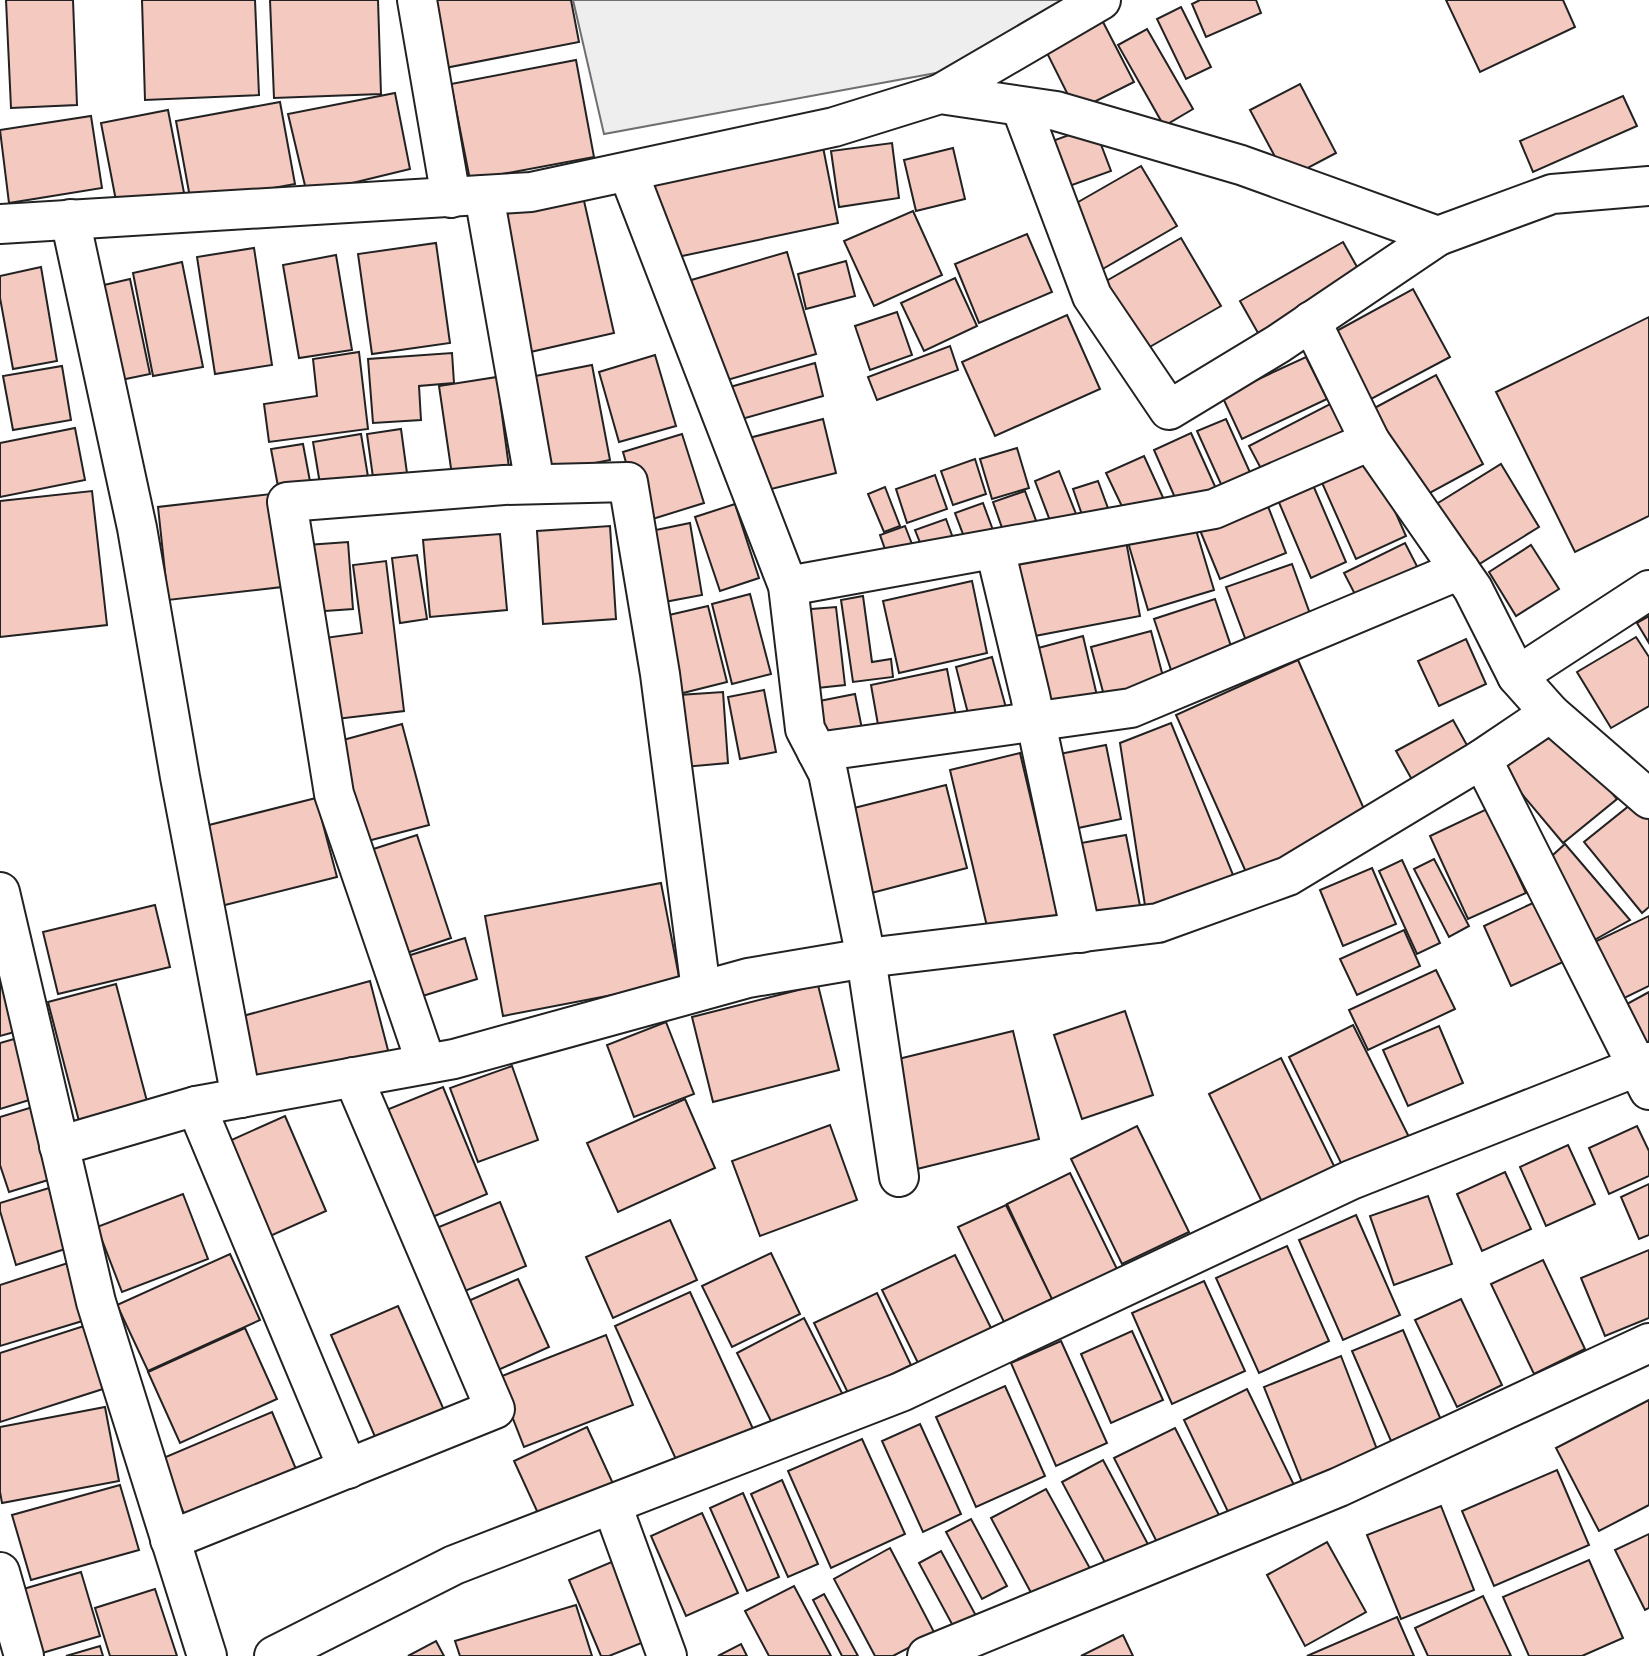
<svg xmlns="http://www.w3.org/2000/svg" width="1649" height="1656" font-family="Inter,sans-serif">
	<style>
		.green { fill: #eee; stroke: #6f6f6f; stroke-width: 2 }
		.building { fill: #f3c9c0; stroke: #222; stroke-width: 2 }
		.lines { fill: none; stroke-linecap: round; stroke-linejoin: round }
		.minor-casing { stroke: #222; stroke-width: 42 }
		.minor { stroke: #fff; stroke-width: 38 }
	</style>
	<rect width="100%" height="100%" fill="#fff"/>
	<polygon class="green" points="573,0 1077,0 963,68 604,134"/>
	<g class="building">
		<polygon points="6,0 73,0 77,105 11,108"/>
		<polygon points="142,0 255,0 259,95 145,100"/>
		<polygon points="270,0 378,0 381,94 274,98"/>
		<polygon points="433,0 571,0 579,42 445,68"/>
		<polygon points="1200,0 1256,0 1261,13 1206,37 1192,4"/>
		<polygon points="1446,0 1563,0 1575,27 1480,72"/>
		<polygon points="1181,7 1211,67 1186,79 1157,19"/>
		<polygon points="1102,20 1134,82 1076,111 1045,49"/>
		<polygon points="1147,29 1193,109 1164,126 1118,45"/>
		<polygon points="576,60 594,157 470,180 451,84"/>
		<polygon points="1300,84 1336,153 1287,179 1250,110"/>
		<polygon points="395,93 410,169 307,194 288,114"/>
		<polygon points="1623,96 1637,126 1533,172 1520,141"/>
		<polygon points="280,102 295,184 191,203 176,121"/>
		<polygon points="168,110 185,198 118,211 101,123"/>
		<polygon points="91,116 102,188 9,203 0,130"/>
		<polygon points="1094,126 1111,171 1061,189 1044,144"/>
		<polygon points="822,142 838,223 668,259 652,178"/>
		<polygon points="892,143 899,198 839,207 831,151"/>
		<polygon points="953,148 965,199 916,211 904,160"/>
		<polygon points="1141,166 1177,226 1101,270 1066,209"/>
		<polygon points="582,192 614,333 526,353 494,212"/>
		<polygon points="913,211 942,275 874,306 844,241"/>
		<polygon points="1027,234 1052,292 979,323 955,264"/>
		<polygon points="1181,238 1221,306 1141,352 1101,284"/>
		<polygon points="1343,242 1361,274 1258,333 1240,301"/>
		<polygon points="436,243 450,343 372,354 358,254"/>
		<polygon points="254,248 272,365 215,374 197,257"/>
		<polygon points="787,252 816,354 717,383 688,281"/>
		<polygon points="336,255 352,350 299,358 283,265"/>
		<polygon points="846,261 855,296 806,309 798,274"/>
		<polygon points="182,262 203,367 153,376 133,273"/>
		<polygon points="41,267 57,361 13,369 0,298 0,276"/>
		<polygon points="955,278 977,326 924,351 901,303"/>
		<polygon points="130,279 150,374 111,382 91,288"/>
		<polygon points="1413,289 1450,357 1358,406 1322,339"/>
		<polygon points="897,312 912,355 870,370 855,326"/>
		<polygon points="1067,315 1100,389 995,436 962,362"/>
		<polygon points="1649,317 1649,516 1575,552 1496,392"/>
		<polygon points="950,346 958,370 877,400 868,377"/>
		<polygon points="359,352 368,429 269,442 264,404 317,396 313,359"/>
		<polygon points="452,353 454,383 419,386 421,420 373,423 368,359"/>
		<polygon points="655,355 676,426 619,442 599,372"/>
		<polygon points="1306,357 1327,399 1242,439 1222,396"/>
		<polygon points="815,363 823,396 731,422 723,389"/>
		<polygon points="592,365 610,460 544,473 525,378"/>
		<polygon points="62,366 71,420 13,430 3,376"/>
		<polygon points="1436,375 1483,464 1415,501 1367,412"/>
		<polygon points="497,377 510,475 453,482 439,386"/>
		<polygon points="1332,403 1348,436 1267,480 1249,446"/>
		<polygon points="823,419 836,473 755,493 741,440"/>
		<polygon points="1226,419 1253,479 1225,493 1197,431"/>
		<polygon points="75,428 85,480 0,497 0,443"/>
		<polygon points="401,429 409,488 375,492 367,434"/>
		<polygon points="1191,433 1218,493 1180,509 1154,450"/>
		<polygon points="361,434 370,489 322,496 313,442"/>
		<polygon points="682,434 704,503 643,522 623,452"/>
		<polygon points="303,444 312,492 280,497 271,449"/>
		<polygon points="1017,448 1029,488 992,499 980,459"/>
		<polygon points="1369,453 1406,536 1356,559 1319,476"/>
		<polygon points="1144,456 1166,504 1129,521 1106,473"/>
		<polygon points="975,459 986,494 953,505 941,471"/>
		<polygon points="1501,464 1539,527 1468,571 1430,508"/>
		<polygon points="1059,471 1080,524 1055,534 1035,481"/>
		<polygon points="935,475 947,509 907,523 896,489"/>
		<polygon points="1310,478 1346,562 1311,578 1275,493"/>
		<polygon points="1098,481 1112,519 1087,529 1073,489"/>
		<polygon points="885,487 900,526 884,532 868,494"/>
		<polygon points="92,491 107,625 0,637 0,501"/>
		<polygon points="1025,491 1041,534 1008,545 993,502"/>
		<polygon points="271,494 282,587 168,600 158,507"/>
		<polygon points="1264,496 1286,553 1220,579 1197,523"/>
		<polygon points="983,503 997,541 969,550 955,513"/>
		<polygon points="735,504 759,578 720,591 695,517"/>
		<polygon points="946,519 957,549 927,560 915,530"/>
		<polygon points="1193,520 1214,590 1148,610 1127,539"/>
		<polygon points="690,523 702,595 659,603 646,532"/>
		<polygon points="610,526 616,619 543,624 537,531"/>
		<polygon points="905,526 917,557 891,566 880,535"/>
		<polygon points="500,534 507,610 430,617 423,540"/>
		<polygon points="1126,541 1140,616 1019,639 1005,564"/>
		<polygon points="348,542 353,609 311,612 307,545"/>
		<polygon points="1405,543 1421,574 1360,604 1344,573"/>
		<polygon points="1531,545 1559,589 1516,616 1489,572"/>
		<polygon points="417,555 427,619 400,623 392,558"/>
		<polygon points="386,561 404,711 328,720 317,639 362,633 353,565"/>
		<polygon points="1292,564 1313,622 1248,646 1226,587"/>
		<polygon points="972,581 987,653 899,673 883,601"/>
		<polygon points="750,594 771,674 732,684 712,604"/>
		<polygon points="863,596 872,662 891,659 893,677 853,682 841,600"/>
		<polygon points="1215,599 1233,652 1172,673 1154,619"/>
		<polygon points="708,606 727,682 675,695 656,618"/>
		<polygon points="836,607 845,685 808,689 799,610"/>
		<polygon points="1649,616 1649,643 1637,623"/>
		<polygon points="1151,631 1166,688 1106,703 1091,647"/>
		<polygon points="1083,636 1098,700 1043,714 1027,651"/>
		<polygon points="1636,637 1649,657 1649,706 1611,728 1577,672"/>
		<polygon points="1466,639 1486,684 1439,706 1418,661"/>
		<polygon points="992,657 1008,715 971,725 956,667"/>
		<polygon points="1298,660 1368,818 1250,881 1176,715"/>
		<polygon points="947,669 957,721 880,736 871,685"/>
		<polygon points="764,690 776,752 740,759 728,697"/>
		<polygon points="723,692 728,763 684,767 679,695"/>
		<polygon points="855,694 863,734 817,744 809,703"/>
		<polygon points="1453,720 1473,756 1416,787 1396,751"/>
		<polygon points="1171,723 1238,887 1146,912 1120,743"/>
		<polygon points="402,724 429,825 360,843 332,743"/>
		<polygon points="1554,725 1617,799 1563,843 1501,769"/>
		<polygon points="1106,745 1121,819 1064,831 1049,756"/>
		<polygon points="1020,753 1060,923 990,939 950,770"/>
		<polygon points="946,785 967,868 860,896 838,812"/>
		<polygon points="1640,797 1649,808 1649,907 1642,913 1584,842"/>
		<polygon points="316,798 337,877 221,906 201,827"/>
		<polygon points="1487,809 1526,893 1468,919 1430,836"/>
		<polygon points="417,835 451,938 395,957 361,853"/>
		<polygon points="1126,835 1142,916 1085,927 1070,845"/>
		<polygon points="1565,844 1630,920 1589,943 1543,864"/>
		<polygon points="1434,859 1469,926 1449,937 1414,869"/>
		<polygon points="1402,860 1440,943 1417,954 1379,871"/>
		<polygon points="1372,868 1396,924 1343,946 1320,890"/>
		<polygon points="661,883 680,982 503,1016 485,916"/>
		<polygon points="1535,902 1563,962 1511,986 1484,926"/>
		<polygon points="155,905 170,967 58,994 43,932"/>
		<polygon points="1649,916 1649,986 1612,1004 1584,947"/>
		<polygon points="1404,930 1420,966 1357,995 1340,959"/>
		<polygon points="465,938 477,979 413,999 401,958"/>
		<polygon points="1436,970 1455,1009 1368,1050 1349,1010"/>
		<polygon points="0,973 18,1031 0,1036"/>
		<polygon points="370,981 389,1054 251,1090 232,1019"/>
		<polygon points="116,984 148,1105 80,1125 48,1002"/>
		<polygon points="818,985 839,1070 713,1102 692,1017"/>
		<polygon points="1649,992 1649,1055 1614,1011"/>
		<polygon points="1125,1011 1153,1095 1082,1119 1054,1035"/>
		<polygon points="666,1022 694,1094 634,1117 607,1045"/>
		<polygon points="1353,1025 1409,1137 1344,1169 1289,1057"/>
		<polygon points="1439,1026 1463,1083 1408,1106 1383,1050"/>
		<polygon points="1013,1031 1039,1139 917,1169 890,1061"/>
		<polygon points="21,1037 39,1097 0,1109 0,1043"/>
		<polygon points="1281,1058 1337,1172 1265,1208 1209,1094"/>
		<polygon points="512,1066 538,1140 478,1162 450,1088"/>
		<polygon points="443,1087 487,1194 423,1221 379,1113"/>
		<polygon points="685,1099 715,1168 618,1212 587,1143"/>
		<polygon points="36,1106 58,1177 9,1192 0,1165 0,1117"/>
		<polygon points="285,1116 326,1211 268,1237 227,1142"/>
		<polygon points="830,1125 857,1200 760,1236 732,1161"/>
		<polygon points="1137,1126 1189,1232 1122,1264 1071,1159"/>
		<polygon points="1637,1126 1649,1151 1649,1176 1609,1194 1589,1148"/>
		<polygon points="1568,1145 1595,1204 1546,1226 1520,1167"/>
		<polygon points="1505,1172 1531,1229 1482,1251 1457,1194"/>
		<polygon points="1070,1173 1117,1269 1052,1300 1007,1204"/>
		<polygon points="1649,1184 1649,1235 1639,1239 1621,1197"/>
		<polygon points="49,1188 68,1248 16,1265 0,1211 0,1203"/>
		<polygon points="183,1194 208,1259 122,1292 97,1227"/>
		<polygon points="1428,1196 1452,1264 1394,1285 1370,1216"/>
		<polygon points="500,1202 526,1266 460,1293 434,1229"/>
		<polygon points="1006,1205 1052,1299 1004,1322 958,1227"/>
		<polygon points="1356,1215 1400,1315 1343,1340 1299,1240"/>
		<polygon points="670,1220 697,1280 613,1318 586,1257"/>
		<polygon points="1287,1246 1329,1341 1259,1373 1216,1278"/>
		<polygon points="1649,1250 1649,1318 1605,1336 1581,1278"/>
		<polygon points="771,1253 800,1314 732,1347 702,1286"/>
		<polygon points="230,1254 260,1320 148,1371 117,1305"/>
		<polygon points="955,1255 992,1330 919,1365 882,1290"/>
		<polygon points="1543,1260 1585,1349 1534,1374 1491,1284"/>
		<polygon points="71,1262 89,1319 0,1346 0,1285"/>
		<polygon points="518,1279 549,1347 496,1371 466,1302"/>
		<polygon points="1204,1281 1245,1371 1172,1404 1132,1313"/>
		<polygon points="690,1292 754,1431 679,1466 615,1326"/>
		<polygon points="877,1293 911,1365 849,1395 814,1323"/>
		<polygon points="1461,1299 1502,1385 1457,1407 1415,1320"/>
		<polygon points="398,1306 447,1417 379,1446 331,1335"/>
		<polygon points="804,1318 843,1395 775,1429 737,1353"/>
		<polygon points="87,1325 106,1388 0,1422 0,1353"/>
		<polygon points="245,1328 277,1399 180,1443 148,1372"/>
		<polygon points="1403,1330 1441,1420 1391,1441 1352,1351"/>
		<polygon points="1132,1331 1163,1400 1111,1423 1081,1354"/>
		<polygon points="606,1335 633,1405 524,1447 497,1378"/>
		<polygon points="1061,1341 1107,1443 1056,1466 1011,1363"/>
		<polygon points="1341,1356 1378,1452 1302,1482 1264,1387"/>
		<polygon points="1005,1386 1045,1476 976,1507 936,1417"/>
		<polygon points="1247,1389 1294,1485 1230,1516 1184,1420"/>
		<polygon points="1649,1400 1649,1505 1599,1531 1556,1448"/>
		<polygon points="105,1407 119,1481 2,1503 0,1492 0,1427"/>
		<polygon points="272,1412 301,1481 190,1528 161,1459"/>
		<polygon points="920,1424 961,1514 923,1532 882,1441"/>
		<polygon points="587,1427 615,1488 542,1522 514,1461"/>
		<polygon points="1175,1428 1221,1519 1161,1550 1114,1458"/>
		<polygon points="862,1439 905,1534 831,1568 788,1471"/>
		<polygon points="1103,1460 1150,1548 1109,1570 1062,1482"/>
		<polygon points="1557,1470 1589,1545 1494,1586 1462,1511"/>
		<polygon points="782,1480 818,1564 788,1577 751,1494"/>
		<polygon points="120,1485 139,1550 31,1580 12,1515"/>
		<polygon points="1046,1489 1092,1572 1036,1602 991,1518"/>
		<polygon points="743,1493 779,1577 747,1591 710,1508"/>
		<polygon points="1441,1506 1474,1590 1401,1619 1367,1535"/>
		<polygon points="702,1513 738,1593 686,1616 651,1536"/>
		<polygon points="971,1519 1007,1586 982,1599 946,1532"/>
		<polygon points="1649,1534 1649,1608 1645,1610 1615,1550"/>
		<polygon points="1327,1542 1366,1612 1305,1646 1267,1575"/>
		<polygon points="890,1548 935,1634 893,1656 875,1656 834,1579"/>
		<polygon points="941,1551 981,1625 959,1637 919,1563"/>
		<polygon points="621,1558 654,1638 609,1656 601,1656 569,1580"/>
		<polygon points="1589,1560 1623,1638 1582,1656 1529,1656 1503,1597"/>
		<polygon points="81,1572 100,1636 32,1656 10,1593"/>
		<polygon points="794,1586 831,1656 769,1656 745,1611"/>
		<polygon points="155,1589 177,1656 110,1656 95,1608"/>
		<polygon points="824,1594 858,1656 842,1656 813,1600"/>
		<polygon points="1483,1596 1511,1656 1428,1656 1415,1628"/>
		<polygon points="576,1605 592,1656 460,1656 455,1641"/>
		<polygon points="1397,1617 1414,1656 1307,1656"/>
		<polygon points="1123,1635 1133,1656 1081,1656"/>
		<polygon points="436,1641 444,1656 408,1656"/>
		<polygon points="741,1644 747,1656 718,1656"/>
		<polygon points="100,1646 103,1656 66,1656"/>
	</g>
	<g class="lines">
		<defs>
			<g id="minor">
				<polyline points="417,0 451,198"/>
				<polyline points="940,94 1101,0"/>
				<polyline points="1021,107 1092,296 1169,410 1278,344 1438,236"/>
				<polyline points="628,172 788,586 805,729 828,773 866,958 899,1177"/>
				<polyline points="484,195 535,484"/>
				<polyline points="70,219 137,528 180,777 241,1098"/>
				<polyline points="0,224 531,192 834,127 940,94 1056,111 1241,165 1438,236 1552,194 1649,186"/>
				<polyline points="1311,321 1370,441"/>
				<polyline points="995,549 1030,695 1081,933"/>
				<polyline points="788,586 1214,509 1370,441 1473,589 1517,676 1550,713 1649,799"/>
				<polyline points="1517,676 1649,590"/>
				<polyline points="817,752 1131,708 1460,570"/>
				<polyline points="1482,759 1649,1090"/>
				<polyline points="0,892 96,1302 207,1656"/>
				<polyline points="426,1063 334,794 287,502 504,485 628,482 660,674 701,990"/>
				<polyline points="196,1106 348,1469"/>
				<polyline points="59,1146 196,1106 454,1059 748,978 866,958 1158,923 1288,876 1482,759 1550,713"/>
				<polyline points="612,1505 667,1656"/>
				<polyline points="170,1540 495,1409 353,1077"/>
				<polyline points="0,1572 24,1656"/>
				<polyline points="274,1656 454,1565 901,1392 1351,1180 1649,1062"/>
				<polyline points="927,1656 1339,1487 1649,1343"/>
			</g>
		</defs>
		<use href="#minor" class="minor-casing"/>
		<use href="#minor" class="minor"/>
	</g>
</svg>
